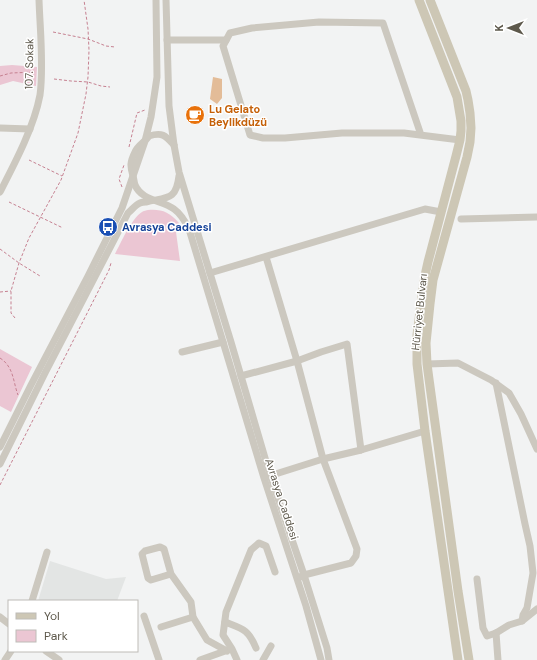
<svg xmlns="http://www.w3.org/2000/svg" width="537" height="660" font-family="'DM Sans',sans-serif">
	<style>
		.education { fill: #e3e5e4 }
		.green { fill: #ebc6d3 }
		.water { fill: #e3bc98 }
		.lines { fill: none; stroke-linecap: round; stroke-linejoin: round }
		.path { stroke: #c68191; stroke-width: 1; stroke-dasharray: 3 2; stroke-linecap: butt }
		.minor { stroke: #ccc8bf; stroke-width: 7 }
		.major { stroke: #cdc7b5; stroke-width: 9 }
		.labels { text-anchor: middle; dominant-baseline: central; stroke-width: 3; stroke-linejoin: round; paint-order: stroke }
		.street-label { font-size: 11px; fill: #5d584b; stroke: #fff }
		.food-label { font-size: 11px; font-weight: bold; fill: #c56008; stroke: #fff; text-anchor: start }
		.transit-label { font-size: 11px; font-weight: bold; fill: #164399; stroke: #fff; text-anchor: start }
	</style>
	<rect width="100%" height="100%" fill="#f2f3f3"/>
	<polygon class="education" points="50,561 106,579 126,577 117,601 38,601"/>
	<g class="green">
		<polygon points="12,65 37,67 36,86 13,81 0,85 0,66"/>
		<path d="M148 210C162 209 169 212 179 223L176 232 180 261 115 254C121 243 131 219 142 212 143 211 147 210 148 210Z"/>
		<polygon points="0,349 32,367 11,412 0,406"/>
	</g>
	<polygon class="water" points="213,77 222,79 222,98 217,104 210,99"/>
	<g class="lines">
		<g class="path">
			<polyline points="53,32 88,39 106,46 115,47"/>
			<polyline points="0,76 11,73 35,72"/>
			<polyline points="54,79 71,81 88,82 101,86 110,87"/>
			<polyline points="129,147 137,113 145,110"/>
			<polyline points="29,160 62,176"/>
			<polyline points="122,187 119,179 124,165"/>
			<polyline points="9,202 63,228"/>
			<polyline points="0,249 19,263 40,276"/>
			<polyline points="0,292 11,291"/>
			<polyline points="15,318 11,313 11,291 19,263 29,238 61,180 78,133 86,94 88,77 89,50 88,29 84,0"/>
			<path d="M0 358C14 367 13 382 18 395"/>
			<polyline points="0,485 109,270 111,263"/>
		</g>
		<g class="minor">
			<polyline points="166,0 169,106 174,145 179,172 231,342 270,475 304,575 327,648 329,660"/>
			<polyline points="167,40 226,40"/>
			<polyline points="0,128 30,129"/>
			<polyline points="421,135 383,23 319,22 252,28 230,33 223,46 250,135 263,138 285,138 342,133 404,133 460,140"/>
			<path d="M174 145C165 135 162 132 149 136 145 142 138 145 135 152 130 162 130 166 133 176 134 179 134 182 135 185 142 201 162 200 174 209 181 214 185 221 189 229L264 478 306 606 321 660"/>
			<path d="M0 192C15 163 34 127 40 95 44 66 40 30 39 0"/>
			<polyline points="461,219 537,217"/>
			<polyline points="266,257 297,361 321,352 347,344 361,450"/>
			<polyline points="210,273 425,209 441,212"/>
			<polyline points="182,352 223,342"/>
			<polyline points="427,364 458,363 491,380 509,393 521,414 537,449"/>
			<polyline points="241,376 297,361 323,459 357,549 356,556 351,563 304,575 300,577"/>
			<polyline points="496,383 525,524 530,546 533,573 527,608 523,615 522,621"/>
			<polyline points="0,447 31,385 88,276 122,208 145,141 151,117 157,77 156,0"/>
			<path d="M0 464 45 373 128 213C132 210 135 205 140 203 142 202 145 202 146 202 167 197 176 201 179 176"/>
			<polyline points="266,477 323,459 361,450 425,431"/>
			<polyline points="171,574 151,580 148,578 142,554 145,551 160,547 164,549 171,574 191,602 193,617 207,640 227,651"/>
			<polyline points="477,579 483,628 487,636 496,633 509,625 522,621 537,609"/>
			<polyline points="32,601 47,552"/>
			<polyline points="144,616 159,660"/>
			<polyline points="0,617 9,624"/>
			<path d="M225 622C243 629 248 629 256 648"/>
			<polyline points="161,627 193,617"/>
			<polyline points="496,633 498,660"/>
			<polyline points="46,651 59,660"/>
			<polyline points="5,660 11,651"/>
			<polyline points="200,660 228,650"/>
			<polyline points="237,660 232,649 223,635 226,612 251,550 259,543 266,546 275,572"/>
			<polyline points="263,660 271,646"/>
		</g>
		<g class="major">
			<polyline points="419,0 457,97 461,121 461,131 460,140 456,156 428,262 424,280 417,335 417,364 425,431 458,660"/>
			<polyline points="430,0 466,91 468,100 470,113 471,128 470,142 467,157 433,280 430,304 426,343 427,364 429,379 458,591 469,660"/>
		</g>
	</g>
	<defs>
		<symbol id="cafe-disc" viewBox="-11 -11 22 22"><circle r="9.5" fill="#e8710a" stroke="#fff"/><path d="M-5.5-4.5H6V0H3Q3 3.5 0 3.5H-2.5Q-5.5 3.5-5.5 0ZM3-3.2v2h1.7v-2ZM-6 4.5H4V6H-6Z" fill="#fff"/></symbol>
		<symbol id="bus-disc" viewBox="-11 -11 22 22"><circle r="9.5" fill="#1a4fb4" stroke="#fff"/><path d="M-5-6H5V4H4V6H2V4H-2V6H-4V4H-5ZM-3.5-4V0h7V-4ZM-3.5 1.2v1.5H-2V1.2ZM2 1.2v1.5H3.5V1.2Z" fill="#fff"/></symbol>
	</defs>
	<g fill-rule="evenodd">
		<use href="#cafe-disc" x="184" y="104" width="22" height="22"/>
		<use href="#bus-disc" x="97" y="216" width="22" height="22"/>
	</g>
	<g class="labels">
		<g class="street-label">
			<text transform="translate(29 64) rotate(-89)">107. Sokak</text>
			<text transform="translate(419 312) rotate(-84)">Hürriyet Bulvarı</text>
			<text transform="translate(282 499) rotate(72)">Avrasya Caddesi</text>
		</g>
		<g class="food-label">
			<text x="209" y="109">Lu Gelato<tspan x="209" dy="13">Beylikdüzü</tspan></text>
		</g>
		<g class="transit-label">
			<text x="122" y="227">Avrasya Caddesi</text>
		</g>
	</g>
	<rect x="8" y="600" width="130" height="52" fill="#ffffff" stroke="#bebcb7"/>
	<rect x="16" y="613" width="20" height="6" fill="#cdc7b5" stroke="#bebcb7"/>
	<text x="44" y="620" font-size="12" fill="#5d584b">Yol</text>
	<rect x="16" y="630" width="20" height="12" fill="#ebc6d3" stroke="#bebcb7"/>
	<text x="44" y="640" font-size="12" fill="#5d584b">Park</text>
	<g transform="translate(509 28) rotate(270)" stroke="#ffffff" stroke-width="3" paint-order="stroke">
	<path d="M0-3L7 15L0 10L-7 15Z" fill="#5d584b"/>
	<text y="-6" font-size="11" font-weight="bold" text-anchor="middle" fill="#5d584b">K</text>
	</g>
</svg>
